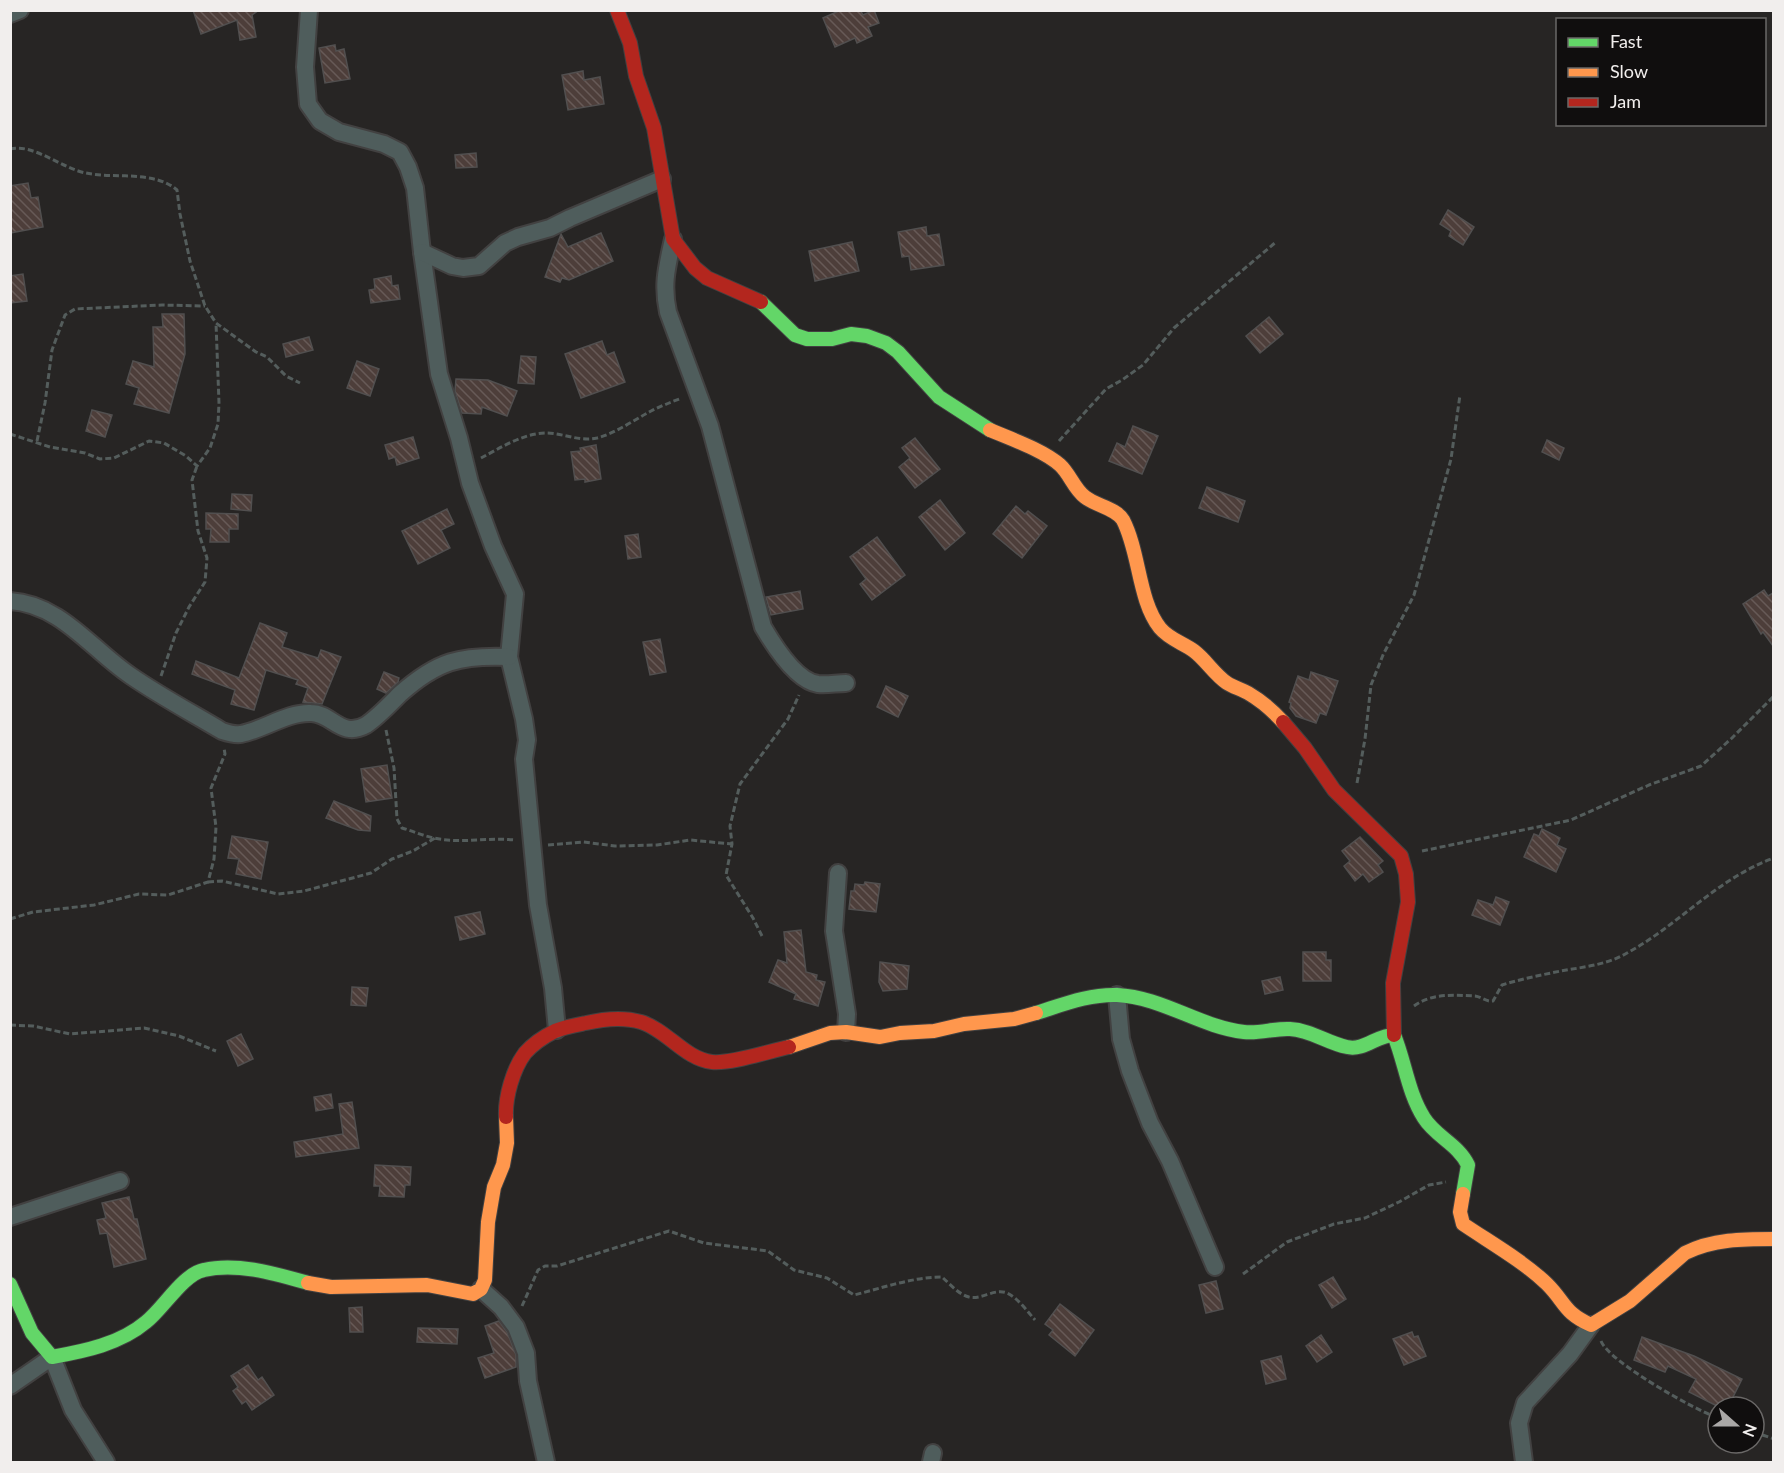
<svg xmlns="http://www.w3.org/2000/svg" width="1784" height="1473" font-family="Lato,sans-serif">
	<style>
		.building { fill: url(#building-back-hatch); stroke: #514f4f; stroke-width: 1.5 }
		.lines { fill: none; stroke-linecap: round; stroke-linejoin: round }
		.street-casing { stroke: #424141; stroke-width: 20 }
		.fast-casing { stroke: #424141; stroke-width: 16 }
		.slow-casing { stroke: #424141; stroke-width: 16 }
		.jam-casing { stroke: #424141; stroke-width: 16 }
		.path { stroke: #545d5c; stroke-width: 3; stroke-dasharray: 6 3; stroke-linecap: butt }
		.street { stroke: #4f5d5c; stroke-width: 16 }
		.fast { stroke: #63d668; stroke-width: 14 }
		.slow { stroke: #ff974d; stroke-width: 14 }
		.jam { stroke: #b3261e; stroke-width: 14 }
	</style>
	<defs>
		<pattern id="building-back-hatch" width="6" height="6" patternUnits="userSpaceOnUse" patternTransform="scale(1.5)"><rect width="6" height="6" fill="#4d3e3a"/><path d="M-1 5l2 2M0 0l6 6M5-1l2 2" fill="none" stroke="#675a57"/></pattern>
	</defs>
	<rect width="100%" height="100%" fill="#272524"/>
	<g class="building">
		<polygon points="193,10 259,10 252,15 256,37 240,40 237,20 201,34"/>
		<polygon points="841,10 860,10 863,15 874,10 879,23 868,27 872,36 857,43 855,38 835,47 823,18"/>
		<polygon points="335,45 336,51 344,49 350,79 325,83 319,48"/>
		<polygon points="583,71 584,80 600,77 604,104 568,110 562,75"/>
		<polygon points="476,153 477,167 456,168 455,155"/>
		<polygon points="28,183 31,198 38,197 43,227 10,233 10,186"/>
		<polygon points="1448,210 1474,227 1463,245 1449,236 1451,231 1440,224"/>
		<polygon points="926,227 927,236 939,234 944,265 911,270 909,256 902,257 898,232"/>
		<polygon points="601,233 613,261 569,280 562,278 560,282 545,277 561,234 568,247"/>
		<polygon points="852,242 859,271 815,281 809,251"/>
		<polygon points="23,274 27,301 10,303 10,276"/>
		<polygon points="391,276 392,286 398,285 400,299 371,303 369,290 375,289 374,279"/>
		<polygon points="162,314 184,314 185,354 169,413 134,404 139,388 126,384 133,361 154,367 153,327 163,327"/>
		<polygon points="1269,317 1283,334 1260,353 1246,336"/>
		<polygon points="309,337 313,350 286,357 283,344"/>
		<polygon points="602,341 607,355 614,352 625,382 581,398 565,354"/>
		<polygon points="521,356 536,357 534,384 518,383"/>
		<polygon points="357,361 379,369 370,396 347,388"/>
		<polygon points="456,379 488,380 517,391 507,416 482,407 481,414 462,413 455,391"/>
		<polygon points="92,410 112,415 105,437 86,431"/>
		<polygon points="1133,426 1158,436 1142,474 1109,461 1117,443 1125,447"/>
		<polygon points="413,437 419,458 397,465 395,457 389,459 385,445"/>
		<polygon points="915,438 940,469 915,488 899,467 910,458 902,448"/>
		<polygon points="1547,440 1564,448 1559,460 1542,452"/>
		<polygon points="596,445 601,479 585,482 585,479 575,480 571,452 581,451 580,448"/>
		<polygon points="1207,487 1245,501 1238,522 1199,508"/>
		<polygon points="232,494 252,495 251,511 231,509"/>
		<polygon points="940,500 965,533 945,550 919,517"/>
		<polygon points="1016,506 1025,514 1028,511 1047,526 1022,558 993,534"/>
		<polygon points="447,509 454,524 441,530 450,548 418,564 402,531"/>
		<polygon points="206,513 238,514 238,529 229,529 229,542 210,542 211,529 206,529"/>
		<polygon points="638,534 641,557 628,559 625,536"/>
		<polygon points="877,537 905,575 872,600 860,584 866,579 850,557"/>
		<polygon points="1764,590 1768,596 1773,593 1773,646 1763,632 1761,634 1743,604"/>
		<polygon points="800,591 803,609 771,615 766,597"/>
		<polygon points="260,623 287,633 282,647 318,658 321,650 341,657 322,704 303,702 308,688 296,684 298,680 266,670 254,710 231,704 235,690 192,674 196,661 239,678"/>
		<polygon points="660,639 666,672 650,675 643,642"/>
		<polygon points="384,672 399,678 398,682 386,693 377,689"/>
		<polygon points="1311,672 1338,681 1326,715 1320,713 1316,723 1296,716 1290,708 1291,703 1289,702 1298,676 1309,680"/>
		<polygon points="886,686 908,696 898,717 877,707"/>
		<polygon points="387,765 392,798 366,802 361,769"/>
		<polygon points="334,801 371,816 370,831 358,830 326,818"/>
		<polygon points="1542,829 1560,838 1557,845 1566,849 1556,872 1524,857 1534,834 1539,836"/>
		<polygon points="232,836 268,842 261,879 236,874 239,859 228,858"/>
		<polygon points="1360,837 1383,861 1378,865 1383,872 1369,882 1363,874 1355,881 1344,866 1350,861 1342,851"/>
		<polygon points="865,882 880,884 876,912 849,909 851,891 854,891 855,884 864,885"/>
		<polygon points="1496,897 1509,902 1500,925 1472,915 1478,900 1493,905"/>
		<polygon points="480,912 485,934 460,940 455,917"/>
		<polygon points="801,930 806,972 817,975 816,980 825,982 818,1006 794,999 796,994 769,982 778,960 787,963 784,932"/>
		<polygon points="1303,952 1326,952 1326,960 1331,960 1331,981 1303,981"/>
		<polygon points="880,962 909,966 907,989 883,991 879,982"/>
		<polygon points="1280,977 1283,990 1265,994 1262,981"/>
		<polygon points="352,987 368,988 366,1006 351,1005"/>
		<polygon points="241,1034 253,1059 238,1066 227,1041"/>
		<polygon points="331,1094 333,1108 316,1111 314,1097"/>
		<polygon points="352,1102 359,1148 296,1157 294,1142 343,1134 339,1104"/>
		<polygon points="375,1165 411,1167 410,1185 405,1185 404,1197 379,1196 380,1186 374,1186"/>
		<polygon points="129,1197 134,1219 137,1219 146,1259 114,1267 107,1233 100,1234 97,1220 106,1218 102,1203"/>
		<polygon points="1333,1277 1346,1299 1332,1308 1319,1285"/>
		<polygon points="1216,1281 1223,1309 1206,1313 1199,1285"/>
		<polygon points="1060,1304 1094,1330 1075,1356 1049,1335 1053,1330 1045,1324"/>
		<polygon points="362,1307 363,1332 350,1332 349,1308"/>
		<polygon points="499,1321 507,1332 516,1355 516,1367 485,1378 478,1358 494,1353 485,1326"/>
		<polygon points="418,1328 458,1329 457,1344 417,1342"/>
		<polygon points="1412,1332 1414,1337 1418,1336 1426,1356 1404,1365 1393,1339"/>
		<polygon points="1321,1335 1332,1352 1317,1362 1306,1346"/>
		<polygon points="1642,1337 1694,1356 1742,1379 1728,1407 1719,1407 1689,1392 1696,1379 1668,1366 1665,1372 1634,1360"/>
		<polygon points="1281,1356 1286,1379 1266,1384 1261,1361"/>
		<polygon points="248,1365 258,1380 262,1377 274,1395 252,1410 246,1401 242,1404 233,1391 238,1387 231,1376"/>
	</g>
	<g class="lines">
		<defs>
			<g id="street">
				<polyline points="309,10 305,67 308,104 320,121 339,132 384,144 400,152 408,167 415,188 422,252 439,374 459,438 470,483 493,546 515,594 509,657 524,719 527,740 524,759 538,905 553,988 557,1030"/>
				<polyline points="10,14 20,10"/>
				<path d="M673 239C667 267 662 284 668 312L710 426 763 627C773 644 796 681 818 684 827 685 837 683 846 683"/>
				<polyline points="422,252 452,266 463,268 479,266 505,243 518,237 550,228 570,218 662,179"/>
				<path d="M10 601C61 604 92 650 131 676 160 696 192 713 222 731 228 733 235 735 241 734 263 730 287 712 311 713 332 713 341 739 366 725 378 717 390 704 400 694 437 661 460 655 509 657"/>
				<polyline points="838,873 834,931 847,1014 846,1032"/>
				<polyline points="1117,995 1121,1039 1130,1071 1150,1123 1170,1161 1215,1267"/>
				<polyline points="10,1217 120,1181"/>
				<polyline points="481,1289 501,1307 516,1327 526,1353 528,1381 546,1462"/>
				<polyline points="10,1386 52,1357 73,1410 106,1462"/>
				<polyline points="931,1462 933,1453"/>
				<polyline points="1524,1462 1519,1423 1525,1403 1570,1354 1591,1325"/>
			</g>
			<g id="fast">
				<polyline points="761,302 795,335 807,339 832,339 851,334 867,336 886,343 898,352 939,397 990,430"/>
				<path d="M1036 1013C1062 1005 1089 994 1117 995 1162 997 1200 1027 1244 1032 1259 1034 1275 1028 1290 1029 1311 1030 1327 1043 1347 1047 1364 1051 1377 1035 1394 1035 1405 1062 1408 1093 1424 1118 1436 1137 1458 1144 1468 1165L1463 1194"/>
				<path d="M10 1284 32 1333 52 1357C85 1351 120 1344 146 1322 163 1309 183 1274 204 1270 237 1262 276 1274 308 1283"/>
			</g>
			<g id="slow">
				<path d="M990 430C1011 439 1043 450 1060 465 1070 474 1074 489 1085 497 1096 506 1116 508 1123 520 1140 553 1138 600 1160 628 1169 639 1183 643 1194 651 1206 660 1214 674 1227 683 1233 687 1241 689 1248 693 1260 700 1273 711 1283 722"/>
				<polyline points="789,1047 830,1033 846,1032 880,1037 900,1033 934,1031 964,1024 1014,1019 1036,1013"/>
				<path d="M1463 1194 1460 1212 1463 1224C1491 1243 1523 1261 1547 1284 1566 1303 1563 1312 1591 1325L1630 1301 1685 1253C1713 1239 1743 1239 1774 1239"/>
				<polyline points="308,1283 331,1287 427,1285 473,1294 481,1289 485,1280 488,1222 494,1187 503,1165 507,1143 506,1117"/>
			</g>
			<g id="jam">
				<polyline points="617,10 630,43 636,76 654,128 673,239 695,268 707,278 761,302"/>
				<polyline points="1283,722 1305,748 1334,790 1401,856 1406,874 1408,902 1393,983 1394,1035"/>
				<path d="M506 1117C505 1097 513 1069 525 1053 533 1044 545 1036 555 1031 564 1027 576 1025 586 1023 603 1019 624 1017 641 1022 667 1030 685 1059 712 1062 732 1064 769 1051 789 1047"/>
			</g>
		</defs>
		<use href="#street" class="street-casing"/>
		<use href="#fast" class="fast-casing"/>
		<use href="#slow" class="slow-casing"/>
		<use href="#jam" class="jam-casing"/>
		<g class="path">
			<path d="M10 149C33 143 63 169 86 173 114 179 154 170 177 190L180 214 190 261 205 306 216 323 256 352 267 357 286 376 300 383"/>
			<polyline points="10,434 50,447 85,453 100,459 114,458 149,441 164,443 186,456 197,466 210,448 218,424 219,403 216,323"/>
			<polyline points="37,441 45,403 52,350 65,315 75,309 162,305 205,306"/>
			<polyline points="1059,441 1106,389 1122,380 1143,365 1174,328 1276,242"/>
			<path d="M481 458C500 448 524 433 546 433 563 433 579 442 597 438 616 433 634 420 651 411 661 406 671 402 682 398"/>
			<polyline points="161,676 176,633 189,607 205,582 207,558 198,531 192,480 197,466"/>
			<path d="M386 730 394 768 397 819 402 828C413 831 423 836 434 838 461 844 488 837 515 840"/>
			<polyline points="1357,783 1365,739 1371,685 1383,655 1414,595 1451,459 1460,395"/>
			<polyline points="548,845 583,842 615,846 657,845 690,840 732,844"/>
			<polyline points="1422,851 1571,820 1649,785 1701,766 1732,738 1774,696"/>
			<polyline points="208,882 222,881 278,894 304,891 371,873 392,859 413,851 435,838"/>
			<polyline points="10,919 33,912 94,905 139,894 168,895 208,882 214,859 216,827 211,788 225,754 224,748"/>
			<polyline points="762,936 753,918 726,875 732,844 730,826 740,784 788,719 799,695"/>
			<path d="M1414 1006C1432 993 1453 995 1475 996 1482 997 1486 1002 1493 1001L1502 985C1521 979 1541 975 1561 971 1583 967 1607 965 1627 953 1679 925 1716 879 1774 858"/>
			<polyline points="10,1025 33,1026 70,1034 144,1028 179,1036 216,1051"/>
			<polyline points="1243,1274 1287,1242 1334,1224 1365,1218 1399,1202 1429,1185 1446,1182"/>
			<path d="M522 1306 538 1270 545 1266H557L669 1231 704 1243 768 1251 794 1270 827 1278 854 1295C882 1288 913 1277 942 1277 950 1284 958 1294 969 1297 982 1300 994 1288 1007 1293 1018 1298 1027 1311 1035 1320"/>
			<path d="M1601 1341C1609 1362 1695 1410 1718 1418"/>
			<polyline points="1754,1432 1774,1439"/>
		</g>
		<use href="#street" class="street"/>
		<use href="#fast" class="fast"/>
		<use href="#slow" class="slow"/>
		<use href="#jam" class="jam"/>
	</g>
	<rect width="1784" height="1473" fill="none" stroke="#f1eeed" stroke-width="24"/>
	<rect x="1556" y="18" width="210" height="108" fill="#100e0e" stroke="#6a6867" stroke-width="1.5"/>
	<rect x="1568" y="38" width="30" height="9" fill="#63d668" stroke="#6a6867" stroke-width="1.5"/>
	<text x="1610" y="48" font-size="18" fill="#f1eeed">Fast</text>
	<rect x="1568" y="68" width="30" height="9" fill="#ff974d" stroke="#6a6867" stroke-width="1.5"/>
	<text x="1610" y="78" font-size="18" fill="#f1eeed">Slow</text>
	<rect x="1568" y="98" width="30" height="9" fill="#b3261e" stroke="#6a6867" stroke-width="1.5"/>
	<text x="1610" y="108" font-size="18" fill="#f1eeed">Jam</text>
	<g transform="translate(1736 1425) rotate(111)"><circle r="28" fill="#100e0e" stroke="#6a6867" stroke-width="1.5"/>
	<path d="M0-4.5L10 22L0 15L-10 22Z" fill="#aaa8a7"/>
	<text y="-9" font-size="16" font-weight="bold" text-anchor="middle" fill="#f1eeed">N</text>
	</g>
</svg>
